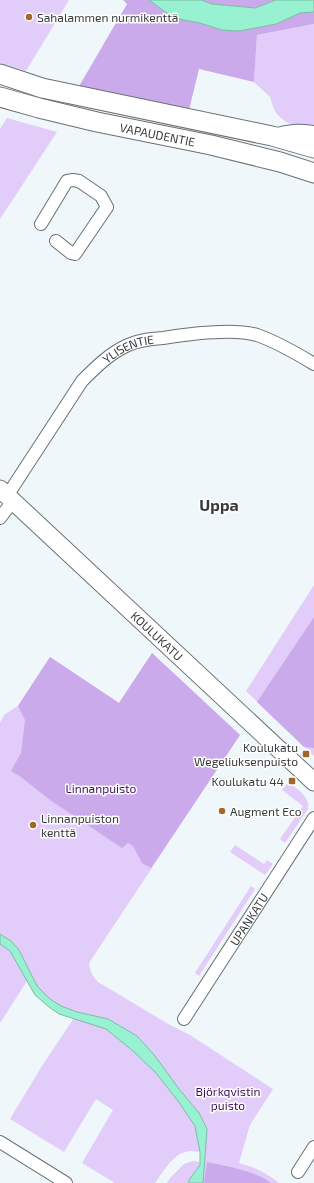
<svg xmlns="http://www.w3.org/2000/svg" width="314" height="1183" font-family="'Exo 2',sans-serif">
	<style>
		.green { fill: #e2ccf9 }
		.forest { fill: #cbaaec }
		.water { fill: #98f2d1; stroke: #7bbba4 }
		.lines { fill: none; stroke-linecap: round; stroke-linejoin: round }
		.street-casing { stroke: #6a7074; stroke-width: 14 }
		.secondary-casing { stroke: #6a7074; stroke-width: 19 }
		.primary-casing { stroke: #6a7074; stroke-width: 21 }
		.street { stroke: #fff; stroke-width: 12 }
		.secondary { stroke: #fff; stroke-width: 17 }
		.primary { stroke: #fff; stroke-width: 19 }
		.poi-dot { fill: #a26828; stroke: #fff; stroke-width: 1.5 }
		.labels { text-anchor: middle; dominant-baseline: central; stroke-width: 3; stroke-linejoin: round; paint-order: stroke }
		.poi-label { font-size: 12px; fill: #383a3c; stroke: #fff; text-anchor: start }
		.street-label { font-size: 12px; fill: #383a3c; stroke: #fff }
		.park-label { font-size: 12px; fill: #3e115e; stroke: #fff }
		.district-label { font-size: 16px; font-weight: bold; fill: #383a3c; stroke: #fff }
	</style>
	<rect width="100%" height="100%" fill="#f0f7fb"/>
	<g class="green">
		<polygon points="0,0 69,0 26,71 0,63"/>
		<path d="M314 24V129C298 128 282 124 274 109 272 106 272 101 270 97 265 92 259 87 254 82L257 35Z"/>
		<polygon points="7,118 57,132 0,219 0,129"/>
		<polygon points="314,585 314,756 246,691"/>
		<path d="M152 653 240 735 89 963C90 971 92 976 98 982L170 1025 190 1035 273 1089 250 1125 239 1163C256 1168 265 1172 279 1183H203L207 1128 199 1113 179 1089 155 1056 137 1036 108 1019 77 1012 61 1006 50 999 37 986 19 950 11 941 0 934V722L5 714 18 706 50 657 119 703Z"/>
		<path d="M289 782C297 789 311 798 308 809L285 843 280 839 303 806 282 790Z"/>
		<polygon points="235,845 264,864 267,860 273,864 265,875 230,852"/>
		<polygon points="251,886 255,889 199,976 195,973"/>
		<polygon points="0,944 10,950 27,981 0,1023"/>
		<path d="M74 1018 106 1029 133 1051 156 1073 178 1101 195 1126 200 1152C197 1152 194 1151 191 1151 174 1151 164 1171 155 1183H115L82 1163 113 1110 96 1099 64 1152 10 1119 42 1066Z"/>
		<path d="M193 1161 200 1162C199 1170 190 1175 189 1183H167L171 1177 184 1164Z"/>
	</g>
	<g class="forest">
		<polygon points="123,0 149,0 174,18 200,23 222,30 239,31 276,24 300,13 314,12 314,24 257,35 254,82 199,69 188,114 78,88 127,4"/>
		<polygon points="201,0 276,0 255,8 211,4"/>
		<polygon points="314,617 314,748 304,747 257,702"/>
		<polygon points="152,653 240,735 151,868 142,863 133,846 128,843 122,848 50,800 21,777 11,771 21,753 25,720 18,706 50,657 119,703"/>
		<path d="M207 1162C226 1166 255 1171 271 1183H204Z"/>
	</g>
	<g class="water">
		<polygon points="149,0 201,0 212,4 255,8 276,0 314,0 314,12 300,13 276,24 239,31 222,30 200,23 174,18"/>
		<polygon points="0,934 11,941 19,950 37,986 50,999 61,1006 77,1012 108,1019 137,1036 155,1056 179,1089 199,1113 207,1129 203,1183 189,1183 189,1180 200,1165 200,1152 195,1126 178,1101 156,1073 133,1051 106,1029 59,1014 49,1007 35,995 10,951 0,944"/>
	</g>
	<g class="lines">
		<defs>
			<g id="street">
				<path d="M274 135C288 130 299 130 314 132"/>
				<polyline points="41,224 67,181 73,180 79,181 101,196 107,207 75,254 71,253 56,241"/>
				<path id="s1" d="M7 496 82 381C96 367 110 353 128 345 139 340 151 339 163 338 188 334 233 328 257 335 277 342 296 353 314 364"/>
				<polyline points="0,518 13,501"/>
				<path id="s2" d="M184 1019 314 818"/>
				<polyline points="0,1142 66,1183"/>
				<polyline points="298,1172 314,1147"/>
			</g>
			<g id="secondary">
				<path id="s3" d="M0 489 314 782"/>
			</g>
			<g id="primary">
				<polyline points="0,74 42,88 272,136 314,148"/>
				<path id="s4" d="M0 97 39 108 97 122 211 145 280 162 314 173"/>
			</g>
		</defs>
		<use href="#street" class="street-casing"/>
		<use href="#secondary" class="secondary-casing"/>
		<use href="#primary" class="primary-casing"/>
		<use href="#street" class="street"/>
		<use href="#secondary" class="secondary"/>
		<use href="#primary" class="primary"/>
	</g>
	<g class="poi-dot">
		<circle cx="29" cy="17" r="4"/>
		<rect x="302" y="750" width="8" height="8" rx="2"/>
		<rect x="288" y="777" width="8" height="8" rx="2"/>
		<circle cx="222" cy="811" r="4"/>
		<circle cx="33" cy="825" r="4"/>
	</g>
	<g class="labels">
		<g class="poi-label">
			<text x="37" y="17">Sahalammen nurmikenttä</text>
			<text x="298" y="747" text-anchor="end">Koulukatu<tspan x="298" dy="14">Wegeliuksenpuisto</tspan></text>
			<text x="284" y="781" text-anchor="end">Koulukatu 44</text>
			<text x="230" y="811">Augment Eco</text>
			<text x="41" y="818">Linnanpuiston<tspan x="41" dy="14">kenttä</tspan></text>
		</g>
		<g class="street-label">
			<text stroke="none"><textPath href="#s4" startOffset="162">VAPAUDENTIE</textPath></text>
			<text stroke="none"><textPath href="#s1" startOffset="195">YLISENTIE</textPath></text>
			<text stroke="none"><textPath href="#s3" startOffset="215">KOULUKATU</textPath></text>
			<text stroke="none"><textPath href="#s2" startOffset="119">UPANKATU</textPath></text>
		</g>
		<g class="park-label">
			<text x="101" y="788">Linnanpuisto</text>
			<text x="228" y="1091">Björkqvistin<tspan x="228" dy="14">puisto</tspan></text>
		</g>
		<g class="district-label">
			<text x="219" y="504">Uppa</text>
		</g>
	</g>
</svg>
